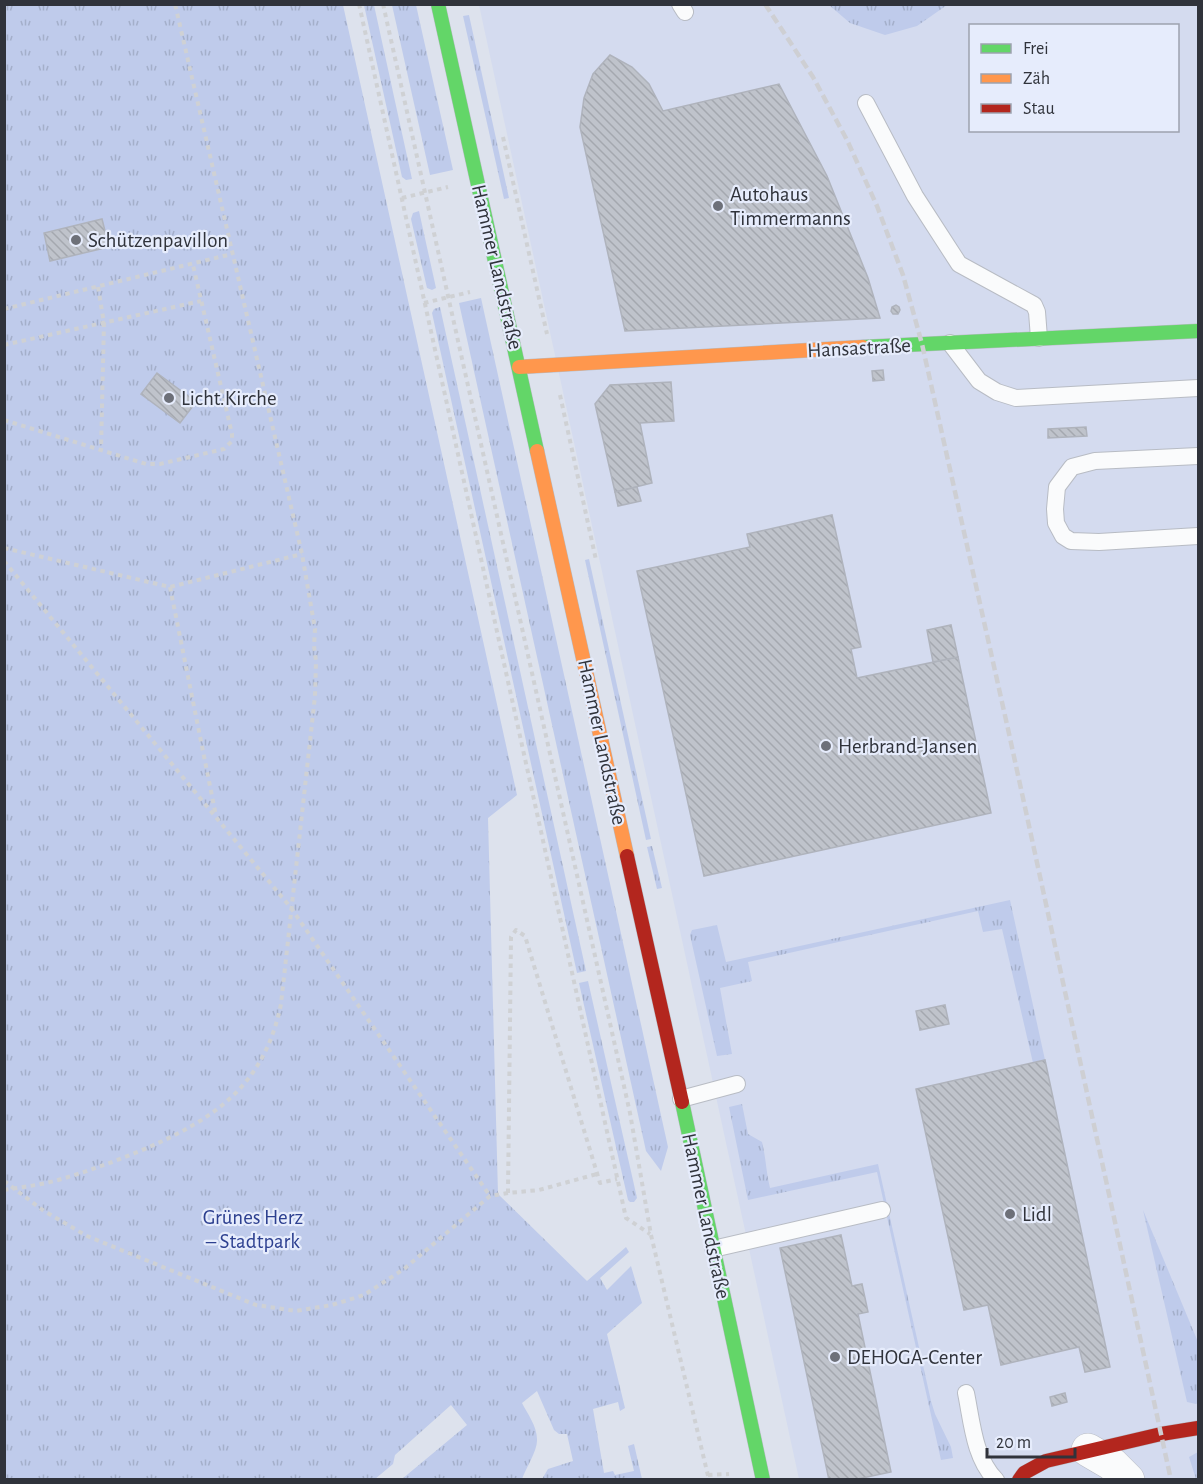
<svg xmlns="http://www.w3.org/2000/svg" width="1203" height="1484" font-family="'Alegreya Sans',sans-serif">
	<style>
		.built { fill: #d4dbef; fill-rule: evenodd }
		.grass { fill: url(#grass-tufts) }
		.building { fill: url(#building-back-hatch); stroke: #afb3bc; stroke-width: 1.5 }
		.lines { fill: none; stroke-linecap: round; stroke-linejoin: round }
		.lane-casing { stroke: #b8bcc4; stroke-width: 18 }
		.street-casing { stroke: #b8bcc4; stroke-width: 34 }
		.fast-casing { stroke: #b8bcc4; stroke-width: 15 }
		.slow-casing { stroke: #b8bcc4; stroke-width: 15 }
		.jam-casing { stroke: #b8bcc4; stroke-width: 15 }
		.path { stroke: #cfd1d4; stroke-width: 4; stroke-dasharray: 4.5 4.5; stroke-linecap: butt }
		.lane { stroke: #fafbfc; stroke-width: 16 }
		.street { stroke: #fafbfc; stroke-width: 33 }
		.fast { stroke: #63d668; stroke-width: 14 }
		.slow { stroke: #ff974d; stroke-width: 14 }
		.jam { stroke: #b3261e; stroke-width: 14 }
		.rail { stroke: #cecfd3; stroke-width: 4.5; stroke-dasharray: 9 4.5; stroke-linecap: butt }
		.poi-dot { fill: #6d7079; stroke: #e6ecfc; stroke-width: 2 }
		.labels { text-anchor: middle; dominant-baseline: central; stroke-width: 4.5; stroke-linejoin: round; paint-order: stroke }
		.poi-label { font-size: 21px; fill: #30333b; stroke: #e6ecfc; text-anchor: start }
		.street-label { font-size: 21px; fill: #30333b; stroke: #e6ecfc }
		.park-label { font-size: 21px; fill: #2d4090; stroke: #e6ecfc }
	</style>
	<defs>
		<pattern id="grass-tufts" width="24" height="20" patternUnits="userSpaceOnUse" patternTransform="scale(1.5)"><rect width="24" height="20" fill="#bfcbeb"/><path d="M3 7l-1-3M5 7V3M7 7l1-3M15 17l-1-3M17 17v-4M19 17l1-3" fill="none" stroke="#a4afca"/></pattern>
		<pattern id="building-back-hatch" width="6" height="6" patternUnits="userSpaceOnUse" patternTransform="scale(1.5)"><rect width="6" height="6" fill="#bfc3cb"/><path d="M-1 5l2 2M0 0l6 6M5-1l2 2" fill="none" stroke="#a4a8af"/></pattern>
	</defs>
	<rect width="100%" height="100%" fill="#dde2ed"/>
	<path class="built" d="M479 5H1198V1479H799ZM970 26H1178V130H970Z"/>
	<g class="grass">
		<path d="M5 5H343L517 795 488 818 498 1194 587 1281 626 1247 629 1252 600 1278 607 1290 631 1266 642 1303 607 1334 625 1408 620 1411 618 1402 593 1409 604 1473 613 1471 615 1475 634 1471 628 1446 634 1444 642 1479H542L548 1469 573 1461 567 1434H559L554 1430 537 1391 522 1403C527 1413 537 1426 537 1439 538 1450 526 1468 522 1479H402L467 1425 451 1405 395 1455 393 1464 375 1479 5 1480Z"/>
		<polygon points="364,5 374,5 412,179 406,180 402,177"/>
		<polygon points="392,5 416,5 453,170 430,175"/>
		<polygon points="829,5 947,5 917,26 885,35 850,23"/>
		<polygon points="469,15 509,198 504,199 463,16"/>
		<polygon points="419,211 436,288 432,290 427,288 411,219 413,213"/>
		<polygon points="481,298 668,1147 661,1171 646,1151 459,303"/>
		<polygon points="440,307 586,971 577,973 432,313 434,309"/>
		<polygon points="589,559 651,839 646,840 585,560"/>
		<polygon points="652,846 662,888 657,889 647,847"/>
		<polygon points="1010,900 1045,1060 1033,1063 1002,929 983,932 978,911 748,962 752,981 720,988 732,1054 717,1056 690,935 692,930 717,925 726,962"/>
		<polygon points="588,981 637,1198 634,1202 630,1202 628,1200 579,983"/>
		<path d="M742 1104 748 1134 762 1142C766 1158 766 1172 770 1188L878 1164 931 1401 935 1414 951 1447 953 1458 941 1460 877 1172 748 1200 729 1107Z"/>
		<polygon points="1143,1210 1198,1342 1198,1403 1196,1404 1187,1402"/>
		<polygon points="1198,1452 1198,1479 1196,1479 1189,1457"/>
	</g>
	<g class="building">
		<polygon points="610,55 632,67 649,84 663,111 779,84 827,176 868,278 880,318 625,331 580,127 584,98 593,74"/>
		<polygon points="102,219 109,247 50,261 44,233"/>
		<polygon points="896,305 899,307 900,310 898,314 893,314 891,311 892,307"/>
		<polygon points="883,370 884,380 873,381 872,371"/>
		<polygon points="157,373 196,402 180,423 141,394"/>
		<polygon points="671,382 674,421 640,423 652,483 615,492 595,404 610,385"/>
		<polygon points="1086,427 1087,436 1048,438 1048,429"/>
		<polygon points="637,487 641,501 618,506 615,492"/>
		<polygon points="832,515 861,647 851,649 857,678 958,657 991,813 704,876 637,571 750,547 747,534"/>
		<polygon points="951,625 958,657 933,662 927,630"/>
		<polygon points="945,1005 949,1024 920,1030 916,1011"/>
		<polygon points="1045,1060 1110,1367 1085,1372 1079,1347 1001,1365 988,1305 964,1310 916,1089"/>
		<polygon points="841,1235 852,1286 862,1284 868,1312 858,1314 891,1472 853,1480 829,1480 780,1248"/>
		<polygon points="1065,1393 1067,1402 1052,1406 1050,1397"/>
	</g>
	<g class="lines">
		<defs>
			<g id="lane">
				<polyline points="680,4 685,12"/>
				<polyline points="866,103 915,196 959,264 1034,305 1037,312 1039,338"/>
				<polyline points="950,343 979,381 997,392 1016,398 1198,388"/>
				<polyline points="1198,456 1095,461 1072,467 1057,487 1055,509 1056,523 1063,536 1071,541 1099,542 1198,536"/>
				<polyline points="681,1099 737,1084"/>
				<polyline points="713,1249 882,1210"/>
				<path d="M966 1393C972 1422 974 1458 996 1480"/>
			</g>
			<polyline id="street" points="1088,1450 1112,1464 1128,1480"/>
			<g id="fast">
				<polyline points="438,4 537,451"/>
				<polyline points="863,347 1198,331"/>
				<polyline points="682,1102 763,1480"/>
			</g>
			<g id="slow">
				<polyline points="519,367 863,347"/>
				<polyline points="537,451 627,856"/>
			</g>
			<g id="jam">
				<polyline points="627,856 682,1102"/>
				<polyline points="1019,1480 1024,1473 1046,1461 1161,1434 1198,1428"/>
			</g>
		</defs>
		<use href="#lane" class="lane-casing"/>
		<use href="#street" class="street-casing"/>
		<use href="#fast" class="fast-casing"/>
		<use href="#slow" class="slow-casing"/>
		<use href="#jam" class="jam-casing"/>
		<g class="path">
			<polyline points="359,4 626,1218 650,1234"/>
			<polyline points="383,4 630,1113 651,1235 709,1480"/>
			<polyline points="503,137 547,334"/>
			<polyline points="402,198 448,187"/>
			<polyline points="98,287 104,323 101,450"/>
			<polyline points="424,303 470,292"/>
			<polyline points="4,309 232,254"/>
			<polyline points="4,345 201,301"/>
			<polyline points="560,395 596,560"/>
			<polyline points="4,420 146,464 160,464 224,449 232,441 232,434 193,265"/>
			<polyline points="4,548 170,587 302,554"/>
			<polyline points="4,561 291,908 490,1196"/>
			<polyline points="170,587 216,816"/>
			<polyline points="4,1181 44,1211 87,1236 256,1305 296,1311 332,1305 364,1295 404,1269 490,1196 508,1193 539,1190 597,1174"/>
			<path d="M4 1190C22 1187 41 1185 58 1180 86 1172 113 1162 140 1151 213 1120 264 1087 281 1004L315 696 316 661 314 646 315 629 302 554 175 4"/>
			<polyline points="508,1193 511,937 516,930 525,936 600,1183 617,1179"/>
			<polyline points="708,1475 729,1474"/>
		</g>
		<use href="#lane" class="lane"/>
		<use href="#street" class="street"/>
		<use href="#fast" class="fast"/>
		<use href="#slow" class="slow"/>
		<use href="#jam" class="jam"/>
		<polyline class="rail" points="765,4 813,77 847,140 877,206 903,275 922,344 1008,729 1171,1480"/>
	</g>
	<g class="poi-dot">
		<circle cx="718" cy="206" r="6"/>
		<circle cx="76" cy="240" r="6"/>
		<circle cx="169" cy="398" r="6"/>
		<circle cx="826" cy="746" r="6"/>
		<circle cx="1010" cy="1214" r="6"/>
		<circle cx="835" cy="1357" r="6"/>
	</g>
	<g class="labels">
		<g class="poi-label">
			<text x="730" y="194">Autohaus<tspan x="730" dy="24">Timmermanns</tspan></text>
			<text x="88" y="240">Schützenpavillon</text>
			<text x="181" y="398">Licht.Kirche</text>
			<text x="838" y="746">Herbrand-Jansen</text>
			<text x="1022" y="1214">Lidl</text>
			<text x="847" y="1357">DEHOGA-Center</text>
		</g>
		<g class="street-label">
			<text transform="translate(497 267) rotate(77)">Hammer Landstraße</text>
			<text transform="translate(859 348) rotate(-3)">Hansastraße</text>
			<text transform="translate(602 742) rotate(78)">Hammer Landstraße</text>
			<text transform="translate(706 1216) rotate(78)">Hammer Landstraße</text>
		</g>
		<g class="park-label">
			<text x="253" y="1217">Grünes Herz<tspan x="253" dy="24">– Stadtpark</tspan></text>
		</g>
	</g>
	<rect width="1203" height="1484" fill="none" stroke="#30333b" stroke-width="12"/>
	<rect x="969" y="24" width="210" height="108" fill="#e6ecfc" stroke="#9da2af" stroke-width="1.5"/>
	<rect x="981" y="44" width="30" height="9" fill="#63d668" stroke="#9da2af" stroke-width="1.5"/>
	<text x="1023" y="54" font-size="18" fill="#30333b">Frei</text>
	<rect x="981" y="74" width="30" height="9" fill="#ff974d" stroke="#9da2af" stroke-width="1.5"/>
	<text x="1023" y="84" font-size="18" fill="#30333b">Zäh</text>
	<rect x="981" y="104" width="30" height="9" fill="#b3261e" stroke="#9da2af" stroke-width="1.5"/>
	<text x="1023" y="114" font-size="18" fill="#30333b">Stau</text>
	<path d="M987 1448v9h88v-9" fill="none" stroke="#30333b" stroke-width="3"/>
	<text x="996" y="1448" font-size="18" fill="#30333b" stroke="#e6ecfc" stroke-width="4.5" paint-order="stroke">20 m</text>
</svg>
